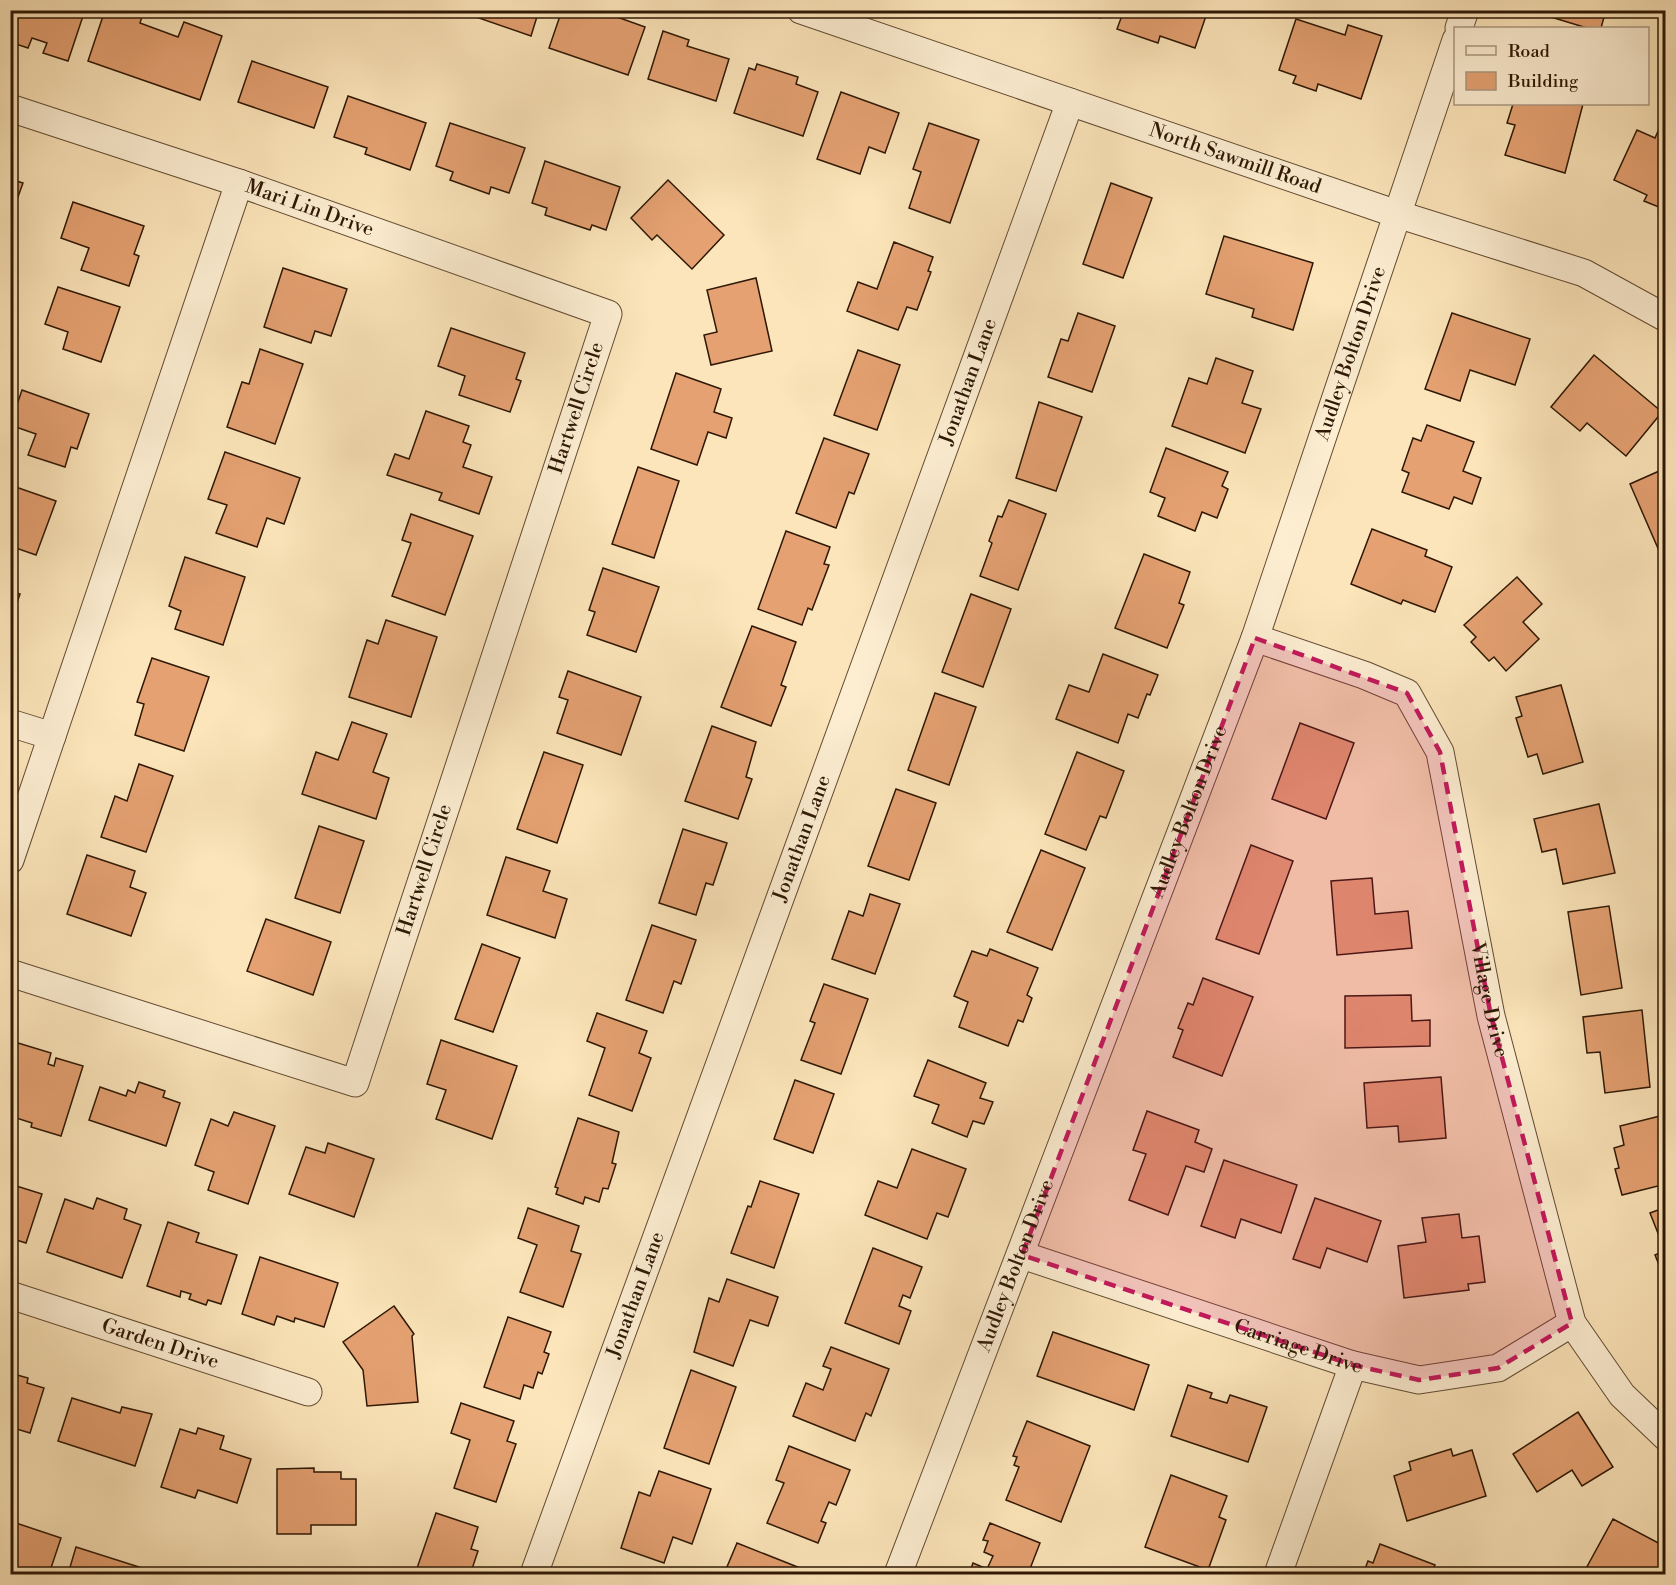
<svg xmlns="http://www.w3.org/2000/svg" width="1676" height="1585" font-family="'Libre Bodoni',serif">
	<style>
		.building { fill: #e5a172; stroke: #2e1805; stroke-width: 1.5 }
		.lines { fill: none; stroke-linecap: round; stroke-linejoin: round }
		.minor-casing { stroke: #624b32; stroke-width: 29 }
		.minor { stroke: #fdeed2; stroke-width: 27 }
		.marked { fill: #c2185b; fill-opacity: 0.2; stroke: #c2185b; stroke-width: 4.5; stroke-dasharray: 12 8; stroke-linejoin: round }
		.labels { text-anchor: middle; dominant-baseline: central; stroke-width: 4.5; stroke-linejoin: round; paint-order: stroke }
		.street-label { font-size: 20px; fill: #2e1805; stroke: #fdeed2 }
	</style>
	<rect width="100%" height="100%" fill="#fce5ba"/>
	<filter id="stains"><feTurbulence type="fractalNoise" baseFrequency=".00333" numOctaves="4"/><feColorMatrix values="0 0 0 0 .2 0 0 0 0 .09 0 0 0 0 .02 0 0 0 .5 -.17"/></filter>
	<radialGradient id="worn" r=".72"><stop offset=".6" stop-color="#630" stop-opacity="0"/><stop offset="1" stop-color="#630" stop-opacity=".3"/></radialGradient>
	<g class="building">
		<polygon points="10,10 85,10 68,61 43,53 47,43 32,38 28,48 10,42"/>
		<polygon points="105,10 144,10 140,23 178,37 184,22 222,36 200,100 88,61"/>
		<polygon points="456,10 539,10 531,36"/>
		<polygon points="562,10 587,10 605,17 606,13 645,27 628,75 549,48"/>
		<polygon points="1078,10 1102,10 1100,18"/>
		<polygon points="1124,10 1208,10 1195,48 1160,36 1158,43 1117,29"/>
		<polygon points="1543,10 1606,10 1601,28 1587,28 1541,14"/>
		<polygon points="1296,19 1345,35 1348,25 1382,36 1361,99 1318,84 1316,91 1293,83 1296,76 1279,70"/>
		<polygon points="663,31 689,40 687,46 729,59 716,101 648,79"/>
		<polygon points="252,61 328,87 314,128 238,102"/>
		<polygon points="757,64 798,77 796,84 818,92 803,136 734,113 749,68 755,70"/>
		<polygon points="841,92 899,113 885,153 869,147 860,174 817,159"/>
		<polygon points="348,96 426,123 410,170 365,154 367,148 334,137"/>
		<polygon points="1513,104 1583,104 1565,173 1505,155 1515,125 1507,123"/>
		<polygon points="1662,122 1666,124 1666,210 1644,201 1647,195 1614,180 1637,130 1655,138"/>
		<polygon points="450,123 525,148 509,193 491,187 489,194 450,180 453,172 436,166"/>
		<polygon points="929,123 979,140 950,223 909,208 921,172 913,169"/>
		<polygon points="545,161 620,187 606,230 592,225 590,230 545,215 547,208 532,203"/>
		<polygon points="10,179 23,183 10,219"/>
		<polygon points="668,180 724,235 692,269 657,235 652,240 631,218"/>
		<polygon points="1111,183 1152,198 1123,278 1083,264"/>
		<polygon points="73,202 144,226 134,254 139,256 129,286 81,270 89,248 61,238"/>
		<polygon points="1224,236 1313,263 1293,330 1252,317 1254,309 1206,294"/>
		<polygon points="894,242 933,257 928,271 931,272 917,310 907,307 898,330 847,311 858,282 877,289"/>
		<polygon points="283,268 347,289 331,336 315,331 311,343 264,327"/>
		<polygon points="756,278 772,351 711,365 704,335 717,332 707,290"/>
		<polygon points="58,287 120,307 101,362 63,349 68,332 45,324"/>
		<polygon points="1078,313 1115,326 1092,392 1048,377 1061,339 1068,341"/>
		<polygon points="1452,313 1530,339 1515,385 1470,370 1460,401 1425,389"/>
		<polygon points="451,328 525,353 516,379 521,381 510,412 459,395 465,376 438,366"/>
		<polygon points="260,349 303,364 275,444 227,427 242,382 249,384"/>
		<polygon points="858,350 900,365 877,430 834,415"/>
		<polygon points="1594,355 1662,412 1626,456 1587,423 1580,431 1551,407"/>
		<polygon points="1216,358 1253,371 1242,403 1261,409 1245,453 1172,426 1189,378 1207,384"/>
		<polygon points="676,373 721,389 714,412 732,418 726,438 708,432 697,465 651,449"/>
		<polygon points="22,390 89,414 77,449 71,447 65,467 28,455 36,434 10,425"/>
		<polygon points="1039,402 1082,417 1056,491 1016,478"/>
		<polygon points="426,411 469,426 463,442 471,445 463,467 492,477 479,514 439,500 442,493 387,475 395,454 409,459"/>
		<polygon points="1427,425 1474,442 1463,471 1481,478 1472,504 1454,497 1449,509 1402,492 1409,473 1402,470 1413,438 1421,441"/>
		<polygon points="824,438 869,454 854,494 849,492 836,528 796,513"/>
		<polygon points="1166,448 1228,472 1222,486 1228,489 1217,518 1202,512 1195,531 1158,516 1165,498 1150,492"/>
		<polygon points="225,452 300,478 284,524 267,518 257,547 216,533 227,505 208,499"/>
		<polygon points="638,467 679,481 654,558 612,544"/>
		<polygon points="1666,468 1666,550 1660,553 1630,484"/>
		<polygon points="10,485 56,501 36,555 10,546"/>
		<polygon points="1009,500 1046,514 1018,590 980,576 992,543 989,541 998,516 1002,517"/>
		<polygon points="411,514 473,536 445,615 392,596 411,543 402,540"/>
		<polygon points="1372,529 1427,550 1425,556 1452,567 1435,612 1403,600 1401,604 1351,584"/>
		<polygon points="786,531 830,547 824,564 829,565 812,610 808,608 802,625 758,609"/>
		<polygon points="1144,554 1190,572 1179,603 1184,605 1167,648 1115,628"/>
		<polygon points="185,557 245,577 223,645 175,629 181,611 169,606"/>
		<polygon points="603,568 659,587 636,652 587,635 595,612 589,610"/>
		<polygon points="1517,577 1542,604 1523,622 1539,639 1506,671 1494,657 1489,661 1471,642 1476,637 1464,625"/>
		<polygon points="10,591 20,594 10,623"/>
		<polygon points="1666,591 1666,622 1659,592"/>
		<polygon points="971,594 1011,609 983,687 942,672"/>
		<polygon points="386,620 437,637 411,717 349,697 367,640 378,644"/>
		<polygon points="752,626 796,642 781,685 786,687 771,726 721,707"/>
		<polygon points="1103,654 1158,675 1150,695 1147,694 1138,718 1128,714 1118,743 1056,719 1069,685 1089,692"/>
		<polygon points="152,658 209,677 184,751 135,735 144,704 137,702"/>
		<polygon points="568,671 641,697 621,755 557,733 568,700 559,697"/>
		<polygon points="1561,685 1583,762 1543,774 1537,754 1528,757 1516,718 1522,716 1516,697"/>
		<polygon points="935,693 976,707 949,785 908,770"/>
		<polygon points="352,722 387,734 373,772 389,778 376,819 302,794 316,752 338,760"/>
		<polygon points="1300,723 1354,743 1326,819 1272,799"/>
		<polygon points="712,726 756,742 746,777 752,779 738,819 685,801"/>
		<polygon points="544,752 583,765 557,843 517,829"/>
		<polygon points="1077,752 1124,771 1106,818 1100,816 1086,850 1045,834"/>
		<polygon points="139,764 173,776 146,852 101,837 115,796 127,801"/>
		<polygon points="896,789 936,803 909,880 868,866"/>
		<polygon points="1599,804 1615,873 1563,884 1556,849 1542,852 1534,819"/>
		<polygon points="319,826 364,841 340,913 295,898"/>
		<polygon points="683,829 727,843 713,885 706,883 696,915 659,903"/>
		<polygon points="1251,845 1293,861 1259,954 1216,939"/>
		<polygon points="1041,850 1085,868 1052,950 1007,932"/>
		<polygon points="87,855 135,871 130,887 146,893 131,936 67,914"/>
		<polygon points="506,857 550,871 543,891 567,899 555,938 487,915"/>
		<polygon points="1372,878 1375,914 1408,911 1412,948 1337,955 1331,881"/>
		<polygon points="870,894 900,904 875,974 832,959 849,911 863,916"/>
		<polygon points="1609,906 1622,988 1581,995 1568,912"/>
		<polygon points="266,919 331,942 313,995 247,971"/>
		<polygon points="652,925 696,940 681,984 674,981 663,1013 626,1000"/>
		<polygon points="482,944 520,958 493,1032 455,1019"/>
		<polygon points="990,949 1038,968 1027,995 1032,998 1023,1022 1018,1020 1008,1046 959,1027 968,1002 954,996 972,951 987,956"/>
		<polygon points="1203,978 1253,997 1222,1076 1173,1057 1183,1030 1178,1028 1188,1003 1193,1005"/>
		<polygon points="824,984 868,999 841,1074 801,1060 815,1023 810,1021"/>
		<polygon points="1411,995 1412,1021 1430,1020 1430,1046 1345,1048 1345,996"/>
		<polygon points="1642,1010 1650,1087 1605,1093 1600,1052 1587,1053 1583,1017"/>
		<polygon points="597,1013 647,1031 639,1053 651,1058 632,1111 589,1095 605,1048 587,1041"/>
		<polygon points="441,1040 517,1066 492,1139 436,1119 446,1090 427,1084"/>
		<polygon points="18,1043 51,1053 48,1064 54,1066 56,1058 83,1066 61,1136 31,1127 32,1123 10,1116 10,1067"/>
		<polygon points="928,1060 986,1083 980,1098 993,1102 984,1124 973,1121 967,1137 932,1123 939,1105 914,1096"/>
		<polygon points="1441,1077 1446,1138 1399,1142 1398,1126 1367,1128 1364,1083"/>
		<polygon points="795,1080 834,1094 813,1153 774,1139"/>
		<polygon points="139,1082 165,1091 163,1097 180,1103 166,1146 89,1120 100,1087 126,1096 128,1090 135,1093"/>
		<polygon points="1147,1111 1199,1130 1195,1142 1212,1149 1204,1172 1186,1166 1168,1215 1129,1200 1146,1154 1133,1150"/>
		<polygon points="234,1112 275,1126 248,1204 208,1190 214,1172 195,1165 211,1119 228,1126"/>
		<polygon points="1664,1115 1666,1184 1622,1195 1615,1169 1619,1168 1614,1148 1624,1145 1620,1126"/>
		<polygon points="578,1118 619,1132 612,1163 616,1164 608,1189 603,1188 599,1202 585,1197 583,1204 556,1194 558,1188 555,1187"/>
		<polygon points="328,1143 374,1159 354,1217 289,1194 306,1147 325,1153"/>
		<polygon points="912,1149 966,1169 948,1217 937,1213 927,1239 865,1215 878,1181 897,1188"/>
		<polygon points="1224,1160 1297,1185 1281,1233 1241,1219 1235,1238 1201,1226"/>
		<polygon points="760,1181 799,1194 774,1268 731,1253 748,1206 751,1207"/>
		<polygon points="10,1184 42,1194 26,1243 13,1239 10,1244"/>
		<polygon points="97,1198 127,1209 124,1219 141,1225 122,1278 47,1252 65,1199 93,1209"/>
		<polygon points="1315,1198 1381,1221 1367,1262 1327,1248 1320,1268 1293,1259"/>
		<polygon points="1666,1207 1666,1282 1655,1255 1665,1251 1650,1213"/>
		<polygon points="528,1208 579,1226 571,1251 581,1254 563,1307 520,1292 537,1245 518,1238"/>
		<polygon points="1459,1214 1462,1238 1479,1236 1485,1282 1468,1284 1469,1290 1404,1298 1398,1246 1426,1242 1422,1218"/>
		<polygon points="168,1222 199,1233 196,1242 237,1255 221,1304 208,1300 206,1305 189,1299 191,1294 181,1291 180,1297 147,1286"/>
		<polygon points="873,1248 922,1267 910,1298 903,1295 899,1306 911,1311 899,1344 845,1323"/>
		<polygon points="260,1257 338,1283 324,1327 295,1318 294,1322 277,1316 274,1325 242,1314"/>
		<polygon points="727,1279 778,1297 768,1326 750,1320 733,1366 694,1352 709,1298 719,1302"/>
		<polygon points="394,1306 414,1334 412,1336 418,1402 367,1406 363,1370 343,1342"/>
		<polygon points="508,1317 551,1332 544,1352 549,1354 542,1374 538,1372 533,1388 524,1385 520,1399 484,1387"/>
		<polygon points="1053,1332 1149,1365 1134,1410 1037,1376"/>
		<polygon points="831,1347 889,1369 871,1416 866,1413 855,1441 793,1416 806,1383 823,1390 831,1369 823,1366"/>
		<polygon points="691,1370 736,1387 709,1464 664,1448"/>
		<polygon points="10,1373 28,1378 27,1383 44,1388 30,1433 10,1427"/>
		<polygon points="1188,1385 1212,1393 1210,1398 1227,1403 1230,1395 1267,1407 1248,1462 1171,1436"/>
		<polygon points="72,1398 120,1413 122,1407 152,1414 135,1466 58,1441"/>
		<polygon points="461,1403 514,1421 507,1441 516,1444 496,1502 454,1488 470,1440 451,1433"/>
		<polygon points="1578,1412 1613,1467 1582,1486 1572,1470 1537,1492 1513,1454"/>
		<polygon points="1027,1421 1090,1446 1061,1522 1006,1500 1019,1467 1014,1465 1017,1457 1013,1456"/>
		<polygon points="198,1428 224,1436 220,1449 251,1459 237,1503 198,1490 195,1498 161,1487 180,1429 196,1434"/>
		<polygon points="789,1446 850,1470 836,1505 829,1502 821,1521 826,1523 818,1543 767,1523 784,1483 776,1480"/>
		<polygon points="1451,1449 1453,1456 1472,1450 1486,1496 1407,1521 1394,1476 1411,1470 1409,1462"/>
		<polygon points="314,1468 314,1472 341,1472 341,1479 356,1479 356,1525 311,1525 311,1534 277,1534 277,1469"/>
		<polygon points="659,1471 711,1489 692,1544 673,1537 664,1563 621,1548 639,1492 650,1496"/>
		<polygon points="1171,1475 1227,1496 1219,1517 1226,1520 1208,1570 1145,1547"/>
		<polygon points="436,1513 478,1527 471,1549 478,1551 472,1569 466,1568 464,1574 415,1574"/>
		<polygon points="10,1517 17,1520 16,1523 61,1538 49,1574 14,1574 15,1571 10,1570"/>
		<polygon points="1613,1519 1666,1547 1666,1559 1657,1574 1583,1574"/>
		<polygon points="990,1523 1040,1543 1028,1574 969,1574 973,1563 987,1569 993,1556 984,1552 988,1541 983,1540"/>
		<polygon points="737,1543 800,1568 797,1574 724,1574"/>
		<polygon points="1380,1544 1435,1565 1431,1574 1363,1574 1368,1561 1373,1563"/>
		<polygon points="76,1547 161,1574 68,1574"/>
	</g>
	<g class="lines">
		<defs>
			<g id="minor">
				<path id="s1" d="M801 10 1397 214 1584 273 1666 318"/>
				<polyline points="1459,28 1465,10"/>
				<path id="s2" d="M10 108 239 183 608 314 355 1083 10 973"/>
				<path id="s3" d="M1255 638 1364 675 1407 693 1440 752 1491 1016 1572 1323 1622 1395 1666 1437"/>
				<polyline points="10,723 52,736"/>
				<polyline points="10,860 239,183"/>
				<path id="s4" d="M1022 1255 1353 1365 1419 1380 1498 1368 1572 1323"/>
				<path id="s5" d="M10 1295 308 1392"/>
				<path id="s6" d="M534 1574 1070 102"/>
				<path id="s7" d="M898 1574 1255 638 1456 40"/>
				<polyline points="1278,1574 1353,1365"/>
			</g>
		</defs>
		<use href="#minor" class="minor-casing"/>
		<use href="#minor" class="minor"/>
	</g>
	<path class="marked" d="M1255 638 1407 693 1440 752 1491 1016 1572 1323 1498 1368 1419 1380 1353 1365 1022 1255Z"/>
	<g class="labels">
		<g class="street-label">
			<text stroke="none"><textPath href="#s1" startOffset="459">North Sawmill Road</textPath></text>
			<text stroke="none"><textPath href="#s2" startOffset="316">Mari Lin Drive</textPath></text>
			<text stroke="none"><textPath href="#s7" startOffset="1302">Audley Bolton Drive</textPath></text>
			<text stroke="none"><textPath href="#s6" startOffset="1269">Jonathan Lane</textPath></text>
			<text transform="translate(577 408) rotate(-72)">Hartwell Circle</text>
			<text stroke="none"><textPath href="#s7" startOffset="816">Audley Bolton Drive</textPath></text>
			<text stroke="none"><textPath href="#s6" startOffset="783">Jonathan Lane</textPath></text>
			<text transform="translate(425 870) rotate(-72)">Hartwell Circle</text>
			<text stroke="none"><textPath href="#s3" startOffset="482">Village Drive</textPath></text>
			<text stroke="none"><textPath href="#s7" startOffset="330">Audley Bolton Drive</textPath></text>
			<text stroke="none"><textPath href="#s6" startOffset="297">Jonathan Lane</textPath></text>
			<text stroke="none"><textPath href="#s5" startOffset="158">Garden Drive</textPath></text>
			<text stroke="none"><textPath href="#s4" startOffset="291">Carriage Drive</textPath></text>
		</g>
	</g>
	<rect width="1676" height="1585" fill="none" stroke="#fce5ba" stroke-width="36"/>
	<rect x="12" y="12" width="1652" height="1561" fill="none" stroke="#2e1805" stroke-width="3"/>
	<rect x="18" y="18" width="1640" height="1549" fill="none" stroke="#2e1805" stroke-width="1.5"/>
	<rect x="1454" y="27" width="195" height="78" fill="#fdeed2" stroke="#aa9880" stroke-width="1.5"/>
	<rect x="1466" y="46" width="30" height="9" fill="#fdeed2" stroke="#aa9880" stroke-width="1.5"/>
	<text x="1508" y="57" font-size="18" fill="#2e1805">Road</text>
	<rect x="1466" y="72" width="30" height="18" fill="#e5a172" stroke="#aa9880" stroke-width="1.5"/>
	<text x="1508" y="87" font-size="18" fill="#2e1805">Building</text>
	<rect width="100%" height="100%" filter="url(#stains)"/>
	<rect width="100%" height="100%" fill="url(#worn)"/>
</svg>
